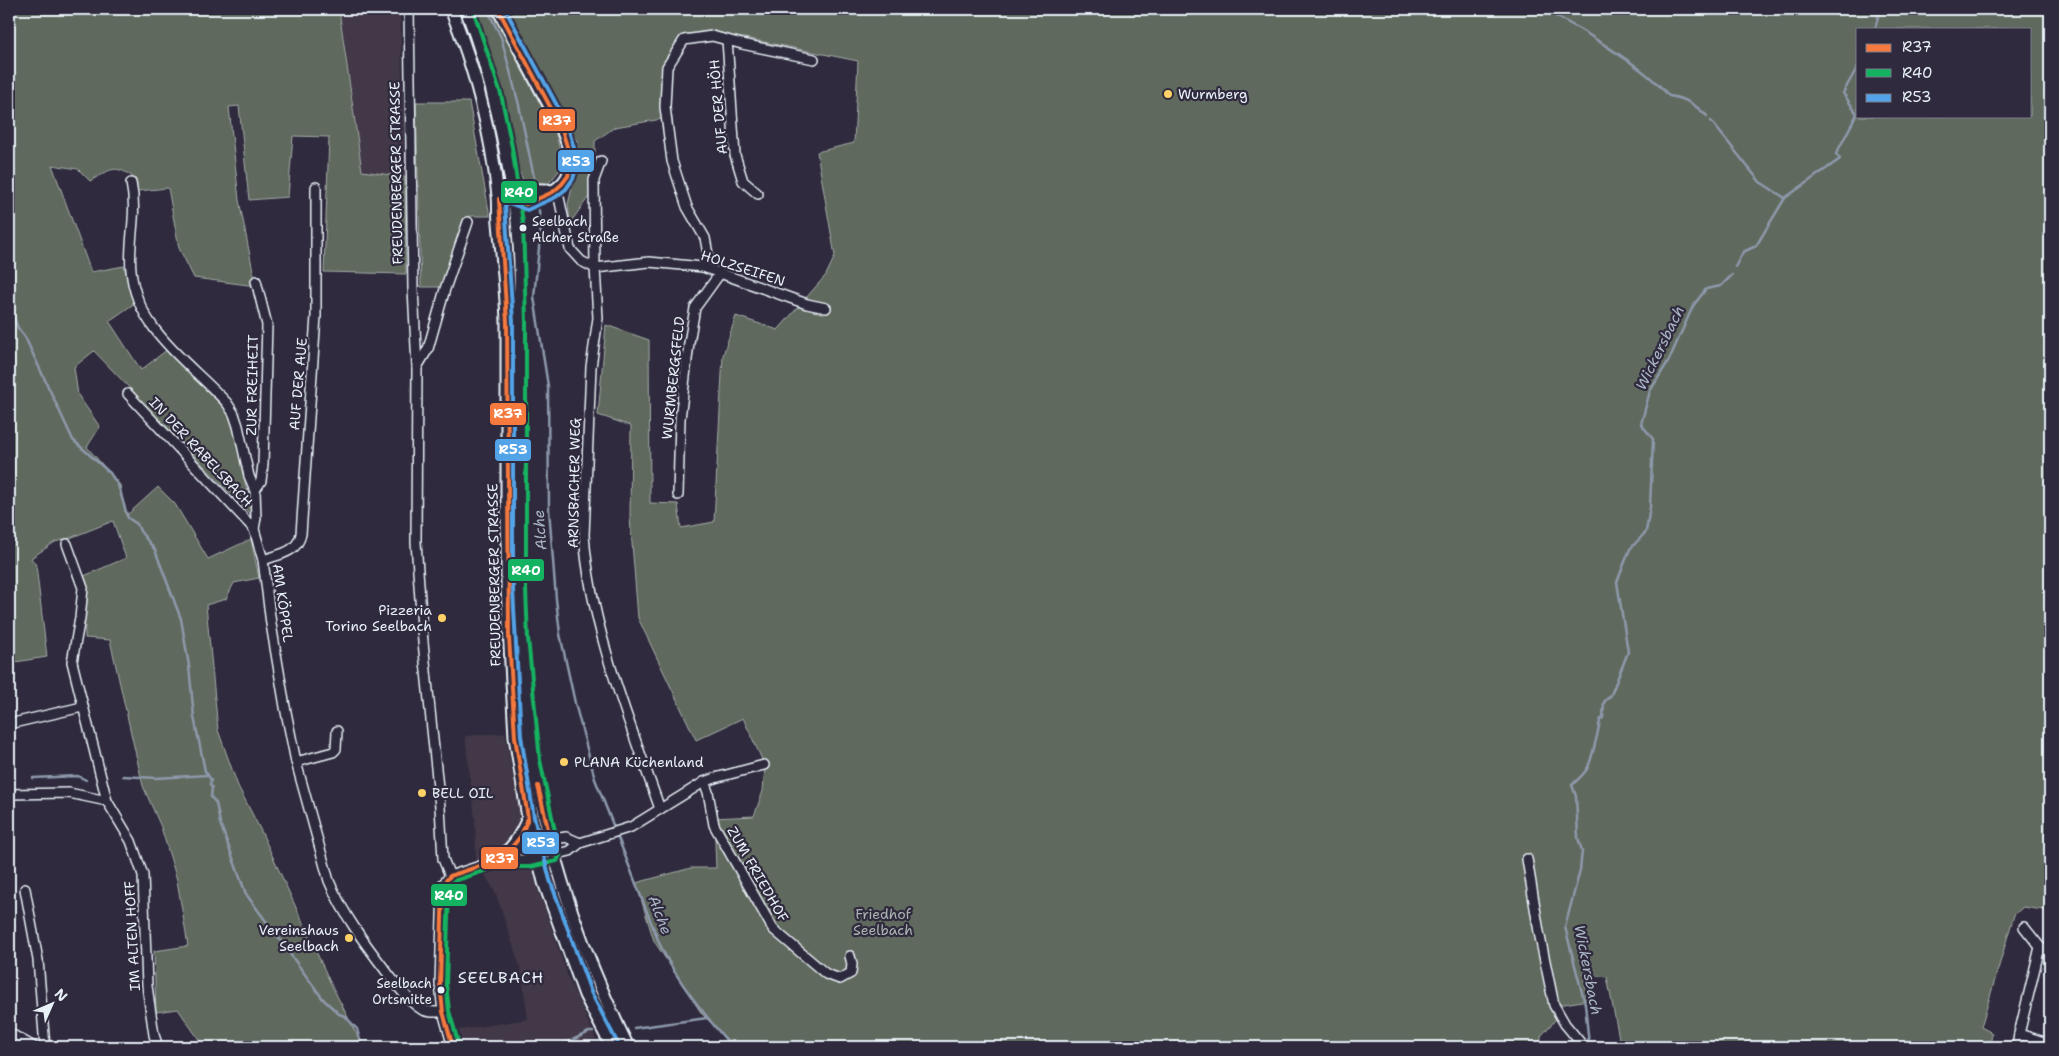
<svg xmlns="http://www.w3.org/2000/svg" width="2059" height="1056" font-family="'Shantell Sans',sans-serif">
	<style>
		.built { fill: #423846 }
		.green { fill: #61695d; stroke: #a4adaa; fill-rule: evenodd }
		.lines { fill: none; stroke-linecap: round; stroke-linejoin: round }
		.stream { stroke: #8d99ac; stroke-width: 2.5 }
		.street-casing { stroke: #e8f1f8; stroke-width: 12 }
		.secondary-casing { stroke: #e8f1f8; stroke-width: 15 }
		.street { stroke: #2f2a3d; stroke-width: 9 }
		.secondary { stroke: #2f2a3d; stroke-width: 11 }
		.bus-1-casing { stroke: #2f2a3d; stroke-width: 8 }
		.bus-2-casing { stroke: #2f2a3d; stroke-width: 8 }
		.bus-3-casing { stroke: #2f2a3d; stroke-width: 8 }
		.bus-1 { stroke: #f6793e; stroke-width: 4 }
		.bus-2 { stroke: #13b361; stroke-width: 4 }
		.bus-3 { stroke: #53a3e8; stroke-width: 4 }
		.poi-dot { fill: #ffd166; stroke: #2f2a3d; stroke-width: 2 }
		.bus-dot { fill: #e8f1f8; stroke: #2f2a3d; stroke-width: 2 }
		.labels { text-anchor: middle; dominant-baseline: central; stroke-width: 4.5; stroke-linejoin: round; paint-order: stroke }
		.bus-label { font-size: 13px; fill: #e8f1f8; stroke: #2f2a3d; text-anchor: start }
		.poi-label { font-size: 14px; fill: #e8f1f8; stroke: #2f2a3d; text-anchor: start }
		.street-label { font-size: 14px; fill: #e8f1f8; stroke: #2f2a3d }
		.park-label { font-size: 14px; fill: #abb4b2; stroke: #2f2a3d }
		.water-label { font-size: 15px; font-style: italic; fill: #abb7c6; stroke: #2f2a3d }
		.quarter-label { font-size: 16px; letter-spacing: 1px; fill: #e8f1f8; stroke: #2f2a3d }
		.line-badge { stroke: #2f2a3d; stroke-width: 2 }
		.badge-label { font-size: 14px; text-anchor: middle; font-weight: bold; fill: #fff }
	</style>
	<rect width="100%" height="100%" fill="#2f2a3d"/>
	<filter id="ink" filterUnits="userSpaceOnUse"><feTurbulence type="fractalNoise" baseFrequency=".02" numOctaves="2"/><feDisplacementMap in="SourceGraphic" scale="10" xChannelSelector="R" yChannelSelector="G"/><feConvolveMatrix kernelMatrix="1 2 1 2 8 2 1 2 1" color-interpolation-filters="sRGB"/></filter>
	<g filter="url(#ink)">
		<g class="built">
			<polygon points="345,9 400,9 405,177 362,172 340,17"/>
			<polygon points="505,733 529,861 568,977 596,1039 566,1047 462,1047 458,1030 528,1019 521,970 496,894 476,859 475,819 465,736"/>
		</g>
		<g class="green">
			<path d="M9 9H345L340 17 362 171 405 177 406 274 324 272 329 137 293 136 288 197 249 200 239 106 229 107 239 200 256 286 194 278 179 248 168 188 138 191 136 179C114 163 112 169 90 181L78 169 52 165 91 272 124 266 135 303 109 321 141 370 168 349 231 413 252 516 94 351 74 367 78 395 100 427 87 447 120 485 126 516 158 487 175 504 208 559 251 539 259 578 234 583 226 599 206 605 218 730 238 786 261 831 331 984 362 1045 358 1047H204L178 1009 156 1012 154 951 188 946 177 880 161 827 143 786 110 640 85 638 84 576 126 558 113 521 70 538 55 542 31 558 36 565 47 657 9 663Z"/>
			<polygon points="475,9 492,9 522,70 556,133 563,166 549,183 538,184 524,182 518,169 502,88"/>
			<path d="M506 9H2050V911L2023 907 2014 915 1981 1027 1992 1033 1990 1047H1649L1646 1044 1620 1043 1607 977 1583 974 1588 1000 1558 1005 1556 1019 1541 1036V1047H735L702 1014 654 941 636 883 691 868H716L714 818 754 816 763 791 765 766 743 718 696 740 638 618 630 518 631 426 598 415 606 325 649 340 650 503 678 504 681 528 714 522 723 355 736 316 778 330 826 275 835 256 817 152 854 143 858 61 744 38 683 35 663 72 662 119 615 127 595 141V164L590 195 570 223 568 204 578 164V143ZM1858 29H2030V116H1858Z"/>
			<polygon points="416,102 469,102 490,216 471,216 462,224 442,287 421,287"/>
		</g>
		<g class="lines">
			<g class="stream">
				<polyline points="487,9 501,37 519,105 536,187"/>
				<path d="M1545 9C1559 19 1574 25 1589 35 1615 52 1649 72 1669 96 1686 98 1695 105 1707 116"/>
				<polyline points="1875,29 1880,9"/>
				<polyline points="1711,121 1760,182 1785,198"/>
				<polyline points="538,203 541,228 534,297 548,386 549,509 556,599 560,634 575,703 595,779 615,830"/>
				<polyline points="1735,267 1743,252 1756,246 1785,198 1840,159 1836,154 1857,114 1843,93 1858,66"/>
				<polyline points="9,305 18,328 25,337 73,440 110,473 118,485 128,518 137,524 140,531 155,550 181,619 189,666 194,717 205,771 211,780 210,784 212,788 211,797 216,803 220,823 246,894 323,999 339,1014 345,1016 357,1029 362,1047"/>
				<polyline points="123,776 156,778 208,775"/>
				<polyline points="33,778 78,776 86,780"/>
				<path d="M617 835 660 945C678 983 705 1015 732 1047"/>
				<polyline points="634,1028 707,1018"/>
				<path d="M1589 1045 1585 1004 1565 927 1580 870 1582 851 1578 838 1576 796 1572 785C1577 780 1585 774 1588 767 1592 758 1599 729 1600 720L1603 718 1604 702 1611 695 1628 652 1617 582 1630 549 1646 532 1650 507 1653 439 1641 424 1650 391 1669 360 1693 306 1706 289 1721 286 1732 275"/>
				<polyline points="558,1047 589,1032 593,1032"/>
			</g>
			<defs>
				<g id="street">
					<polyline points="409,9 413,289 417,367 416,542 423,642 440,807 443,859 450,876"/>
					<polyline points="727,40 735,155 743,181 758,194"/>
					<path d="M601 161 594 180 595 268 598 318 591 367 584 535C591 630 629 720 660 809"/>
					<path d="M131 183C138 214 128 240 131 270 136 330 190 363 227 403L234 414 238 426 249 476 255 490 256 518 254 529 263 560 271 624 285 707 296 762 329 881C344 916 366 945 389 975 398 986 408 1001 421 1009 428 1013 435 1012 443 1012"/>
					<polyline points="557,188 570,249 581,261 595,268 649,262 703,267 807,304 826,308"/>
					<polyline points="703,267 708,254 705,238 687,207 672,161 665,107 667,67 684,40 712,36 742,44 814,59"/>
					<polyline points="417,367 428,349 445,289 468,222"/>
					<polyline points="128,394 254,529"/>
					<polyline points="255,490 261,481 263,464 267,325 256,281"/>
					<polyline points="678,495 680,419 689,343 695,308 721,272"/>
					<polyline points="67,544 83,588 80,618 72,662 107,801 131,841 143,875 147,986 154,1035 158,1047"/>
					<path d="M263 560C280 554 297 553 301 534L316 316V187"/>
					<polyline points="9,724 82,707"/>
					<polyline points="296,762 333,752 336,749 337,731"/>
					<polyline points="704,782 708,792 714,825 773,929 826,974 840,979 851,973 852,964 850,956"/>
					<polyline points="9,794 69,793 107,801"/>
					<polyline points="550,840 566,837 580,843"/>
					<polyline points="506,854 534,846"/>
					<polyline points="554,855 570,851 580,843 631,827 704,782 715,778 764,765"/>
					<polyline points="1527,859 1539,932 1554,1005 1565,1024 1584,1047"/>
					<polyline points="25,889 38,960 45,1047"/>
					<polyline points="2024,927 2040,947 2050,954"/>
					<polyline points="9,1033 34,1047"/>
					<polyline points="2019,1034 2050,1044"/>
					<polyline points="453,1047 443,1012 440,984 443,884 450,876 495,861 538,859"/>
					<polyline points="2017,1047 2019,1034 2040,947"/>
				</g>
				<g id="secondary">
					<path d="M451 9C475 69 491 132 498 196 499 205 498 214 499 223 502 256 506 288 507 322V590L515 737 528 818 544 882 585 995 612 1047"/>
					<path d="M466 9C493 80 506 146 517 221 522 263 520 307 520 349 520 429 519 509 520 589 521 659 526 732 541 801 559 886 590 969 628 1047"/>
					<path d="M498 9 561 127C581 172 570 188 526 204L512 197"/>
					<path d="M512 197C522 188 539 189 552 191"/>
					<path d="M495 861C513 849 520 837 528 818"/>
				</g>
			</defs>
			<use href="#street" class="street-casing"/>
			<use href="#secondary" class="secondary-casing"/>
			<use href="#street" class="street"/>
			<use href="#secondary" class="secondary"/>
			<defs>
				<g id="bus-1">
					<polyline points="498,9 561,127 570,156 570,167 568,176 562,184 553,192 526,204 512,197"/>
					<polyline points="538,786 554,855"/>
					<polyline points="453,1047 443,1012 440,984 443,884 450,876 495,861 506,854 521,836 528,818 515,737 509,637 507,322 499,199 512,197"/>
				</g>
				<polyline id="bus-2" points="459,1045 449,1011 446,984 449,886 454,881 496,867 530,867 557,861 560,855 540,760 528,638 526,590 526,322 523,223 512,147 501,94 473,9"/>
				<g id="bus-3">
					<polyline points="505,9 567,124 576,155 576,169 573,179 566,189 556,197 527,210 509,203"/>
					<polyline points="513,203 505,204 513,322 513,590 521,736 534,817 550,880 591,992 618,1044"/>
				</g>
			</defs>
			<use href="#bus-1" class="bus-1-casing"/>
			<use href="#bus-2" class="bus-2-casing"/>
			<use href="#bus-3" class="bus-3-casing"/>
			<use href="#bus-1" class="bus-1"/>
			<use href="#bus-2" class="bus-2"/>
			<use href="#bus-3" class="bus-3"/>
		</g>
	</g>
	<g class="poi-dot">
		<circle cx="1168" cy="94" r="5"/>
		<circle cx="442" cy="618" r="5"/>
		<circle cx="564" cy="762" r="5"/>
		<circle cx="422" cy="793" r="5"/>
		<circle cx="349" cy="938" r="5"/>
	</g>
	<g class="bus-dot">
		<circle cx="523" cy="228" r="4.5"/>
		<circle cx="441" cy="990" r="4.5"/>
	</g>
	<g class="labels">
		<g class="bus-label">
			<text x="532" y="221">Seelbach<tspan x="532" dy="16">Alcher Straße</tspan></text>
			<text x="432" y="983" text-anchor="end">Seelbach<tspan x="432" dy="16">Ortsmitte</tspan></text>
		</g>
		<g class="poi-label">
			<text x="1178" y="94">Wurmberg</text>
			<text x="432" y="610" text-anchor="end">Pizzeria<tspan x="432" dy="16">Torino Seelbach</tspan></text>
			<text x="574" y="762">PLANA Küchenland</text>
			<text x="432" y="793">BELL OIL</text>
			<text x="339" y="930" text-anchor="end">Vereinshaus<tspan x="339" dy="16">Seelbach</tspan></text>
		</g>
		<g class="street-label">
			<text transform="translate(718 107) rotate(-95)">AUF DER HÖH</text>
			<text transform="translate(396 173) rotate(-91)">FREUDENBERGER STRASSE</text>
			<text transform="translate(743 268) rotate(18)">HOLZSEIFEN</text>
			<text transform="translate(673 378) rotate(-84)">WURMBERGSFELD</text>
			<text transform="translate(298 384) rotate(-85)">AUF DER AUE</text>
			<text transform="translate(252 385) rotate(-89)">ZUR FREIHEIT</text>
			<text transform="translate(201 452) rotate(47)">IN DER RABELSBACH</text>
			<text transform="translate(574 483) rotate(-89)">ARNSBACHER WEG</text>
			<text transform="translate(494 575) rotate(-91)">FREUDENBERGER STRASSE</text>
			<text transform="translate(283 603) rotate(82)">AM KÖPPEL</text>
			<text transform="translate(758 874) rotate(60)">ZUM FRIEDHOF</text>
			<text transform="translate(132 936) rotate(-93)">IM ALTEN HOFF</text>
		</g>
		<g class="park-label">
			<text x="883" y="914">Friedhof<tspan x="883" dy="16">Seelbach</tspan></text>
		</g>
		<g class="water-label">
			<text transform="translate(1660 348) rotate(-64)">Wickersbach</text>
			<text transform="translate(540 530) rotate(-94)">Alche</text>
			<text transform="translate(660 915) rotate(69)">Alche</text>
			<text transform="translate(1588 970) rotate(79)">Wickersbach</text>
		</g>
		<g class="quarter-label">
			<text x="501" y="977">SEELBACH</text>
		</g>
	</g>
	<g class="line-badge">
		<rect x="538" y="108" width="38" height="24" rx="5" fill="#f6793e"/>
		<rect x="557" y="149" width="38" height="24" rx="5" fill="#53a3e8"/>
		<rect x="500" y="180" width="38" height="24" rx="5" fill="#13b361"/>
		<rect x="489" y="402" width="38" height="24" rx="5" fill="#f6793e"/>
		<rect x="494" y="438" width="38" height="24" rx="5" fill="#53a3e8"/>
		<rect x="507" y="558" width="38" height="24" rx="5" fill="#13b361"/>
		<rect x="521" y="831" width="39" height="24" rx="5" fill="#53a3e8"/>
		<rect x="480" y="846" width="39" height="24" rx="5" fill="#f6793e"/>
		<rect x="430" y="883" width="38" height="24" rx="5" fill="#13b361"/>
	</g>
	<g class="badge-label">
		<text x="557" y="125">R37</text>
		<text x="576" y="166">R53</text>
		<text x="519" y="197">R40</text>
		<text x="508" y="418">R37</text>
		<text x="513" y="454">R53</text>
		<text x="526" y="575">R40</text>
		<text x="541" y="847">R53</text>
		<text x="500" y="863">R37</text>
		<text x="449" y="900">R40</text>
	</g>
	<rect width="2059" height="1056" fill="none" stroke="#2f2a3d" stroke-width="30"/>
	<rect x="15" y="15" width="2029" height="1026" fill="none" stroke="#e8f1f8" stroke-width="2" filter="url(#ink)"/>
	<rect x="1856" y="28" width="175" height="90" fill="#2f2a3d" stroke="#797a88"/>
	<rect x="1866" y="44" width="25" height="8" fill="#f6793e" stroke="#797a88"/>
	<text x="1902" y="52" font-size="15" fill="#e8f1f8">R37</text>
	<rect x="1866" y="69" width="25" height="8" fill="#13b361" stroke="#797a88"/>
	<text x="1902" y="78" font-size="15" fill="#e8f1f8">R40</text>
	<rect x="1866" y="94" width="25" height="8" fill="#53a3e8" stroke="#797a88"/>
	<text x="1902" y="102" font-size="15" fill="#e8f1f8">R53</text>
	<g transform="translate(52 1004) rotate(45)" stroke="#2f2a3d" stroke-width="4" paint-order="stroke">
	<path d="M0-4L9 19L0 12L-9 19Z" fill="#e8f1f8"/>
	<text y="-8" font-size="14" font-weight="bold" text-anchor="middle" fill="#e8f1f8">N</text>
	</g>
</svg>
